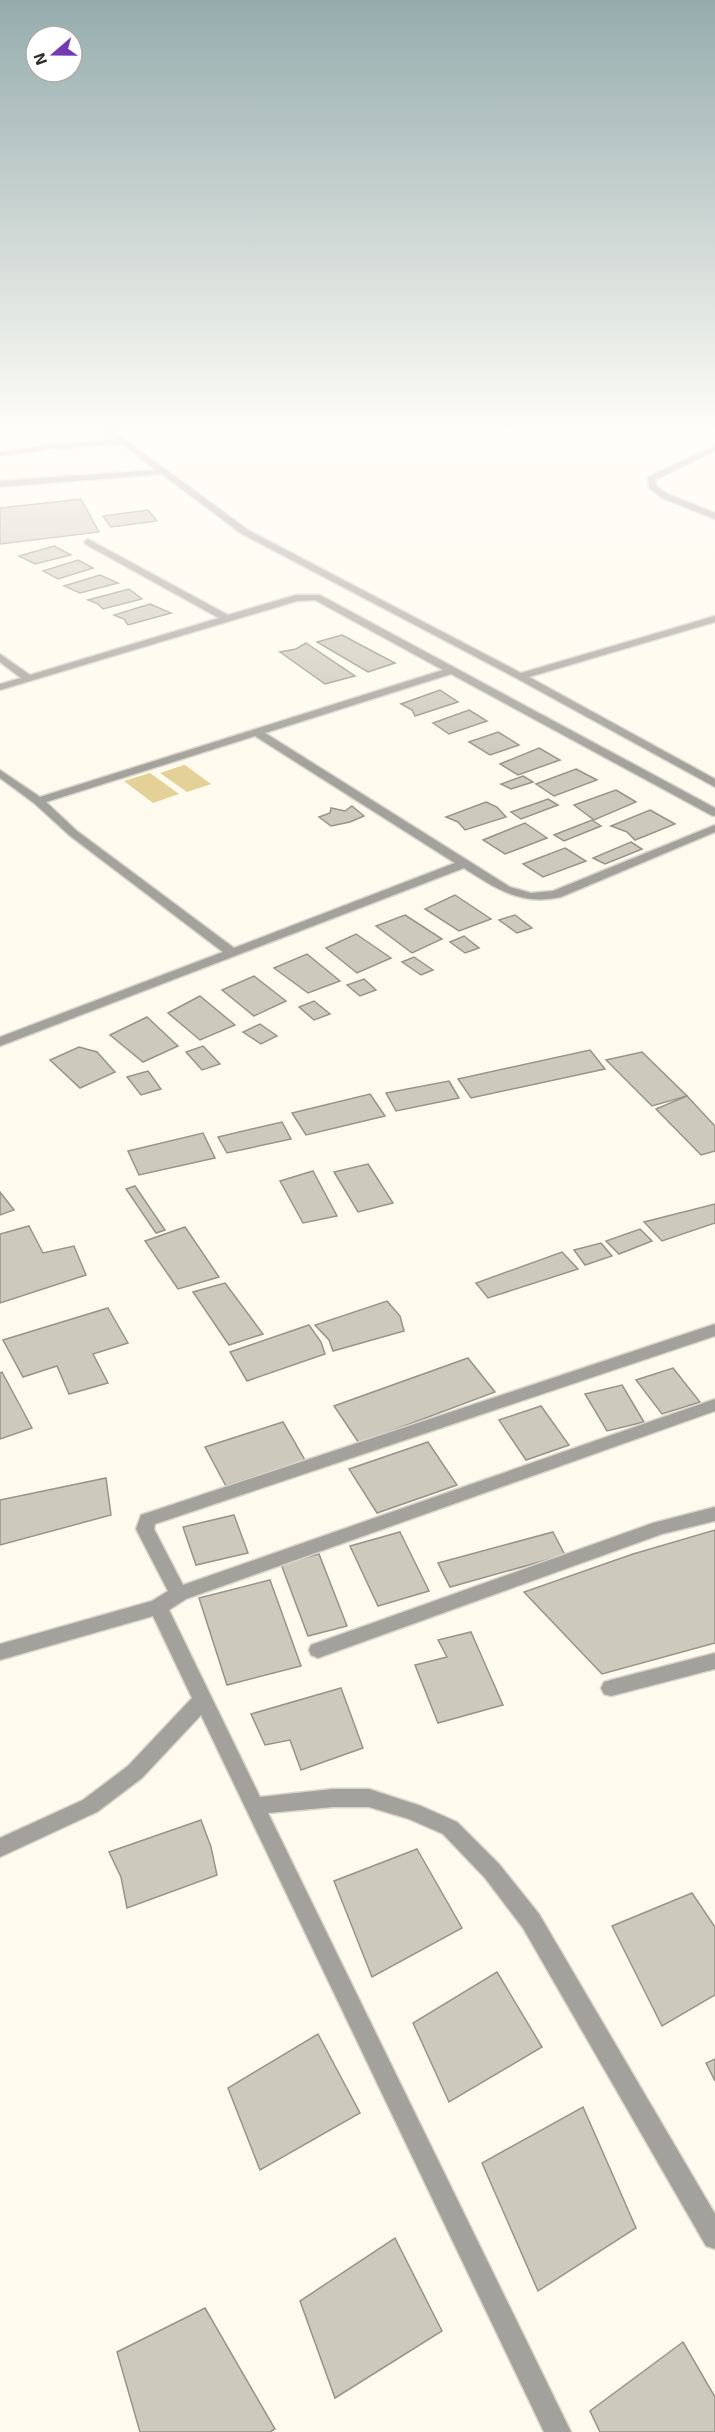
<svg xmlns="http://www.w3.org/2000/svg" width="715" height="2432" font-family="'Exo 2',sans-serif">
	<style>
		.green { fill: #e4d197 }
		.building { fill: #cdc9bd; stroke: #989489; stroke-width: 1.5 }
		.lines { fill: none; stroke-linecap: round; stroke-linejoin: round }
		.minor-casing { stroke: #d9d5cb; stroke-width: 3 }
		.minor { fill: #a3a19c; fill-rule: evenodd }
	</style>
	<rect width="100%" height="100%" fill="#fefaee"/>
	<g class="green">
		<polygon points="184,765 185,765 211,784 187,792 160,773"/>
		<polygon points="150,773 179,794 153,803 124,781"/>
	</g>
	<g class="building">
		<polygon points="81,499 99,532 0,544 0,508"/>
		<polygon points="148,510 157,521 111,527 103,516"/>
		<polygon points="54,546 71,555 35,564 19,556"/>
		<polygon points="78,560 93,568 58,579 43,571"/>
		<polygon points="100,575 118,583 80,593 64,586"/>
		<polygon points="129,589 142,599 103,609 98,604 88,600"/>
		<polygon points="150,604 171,613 128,625 124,619 114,615"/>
		<polygon points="342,635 395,663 368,672 317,642"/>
		<polygon points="306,643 355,676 325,684 280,652 296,649"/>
		<polygon points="440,690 458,702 415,716 412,710 401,704"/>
		<polygon points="469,710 487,721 449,734 433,723"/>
		<polygon points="498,732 519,745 490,755 469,742"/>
		<polygon points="539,748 560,760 518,775 500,764"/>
		<polygon points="576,769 597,780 554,796 536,784"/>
		<polygon points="523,776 533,782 511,789 501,784"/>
		<polygon points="616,790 636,802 594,820 574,805"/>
		<polygon points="548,799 558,805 521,819 511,812"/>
		<polygon points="486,802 497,807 506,817 465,830 458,822 446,817"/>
		<polygon points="352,806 364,816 350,822 331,826 319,817 330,813 331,808 345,811"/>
		<polygon points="650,810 675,824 635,840 627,832 611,826"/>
		<polygon points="592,820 601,826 564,841 554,835"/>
		<polygon points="525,823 547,838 505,854 483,840"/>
		<polygon points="631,842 642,849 605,864 593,858"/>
		<polygon points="565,848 586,861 543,877 523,864"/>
		<polygon points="455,895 491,919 459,931 425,909"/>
		<polygon points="405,915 442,939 412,953 376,926"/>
		<polygon points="515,915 532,928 517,933 499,920"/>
		<polygon points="356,934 391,958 357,973 326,948"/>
		<polygon points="464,936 479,948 465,953 450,942"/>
		<polygon points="307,954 340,981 308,993 274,968"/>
		<polygon points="414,957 433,970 421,975 402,962"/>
		<polygon points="254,976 286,1001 254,1016 222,990"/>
		<polygon points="364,979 376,990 360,996 347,985"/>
		<polygon points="200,996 235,1025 200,1040 168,1013"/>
		<polygon points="314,1001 330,1014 314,1020 299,1007"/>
		<polygon points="147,1017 178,1046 143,1062 110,1035"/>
		<polygon points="260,1024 277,1036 261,1044 243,1032"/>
		<polygon points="203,1046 220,1064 202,1070 186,1052"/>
		<polygon points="79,1047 97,1052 115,1072 80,1088 50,1060"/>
		<polygon points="590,1050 605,1069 471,1098 458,1079"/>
		<polygon points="642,1052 687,1096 652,1106 606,1060"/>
		<polygon points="148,1071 161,1089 141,1095 127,1077"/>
		<polygon points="449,1081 459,1098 396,1111 386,1093"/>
		<polygon points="370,1094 385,1116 306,1135 292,1113"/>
		<polygon points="687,1096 715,1126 715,1151 701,1155 656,1109"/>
		<polygon points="282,1122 291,1139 227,1153 218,1137"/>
		<polygon points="203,1133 215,1158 139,1175 128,1151"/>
		<polygon points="368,1164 393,1203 358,1212 334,1172"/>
		<polygon points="313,1171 337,1216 303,1223 280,1181"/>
		<polygon points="135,1186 165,1230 156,1233 126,1189"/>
		<polygon points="0,1192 14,1210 0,1215"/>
		<polygon points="715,1204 715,1223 662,1241 644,1222"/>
		<polygon points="29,1226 43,1253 74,1246 86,1275 0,1303 0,1234"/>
		<polygon points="185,1227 219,1277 178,1289 145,1241"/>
		<polygon points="640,1229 652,1241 619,1254 606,1241"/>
		<polygon points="601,1243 612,1256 585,1265 574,1250"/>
		<polygon points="562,1252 578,1269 488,1298 476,1283"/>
		<polygon points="225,1283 263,1334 229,1345 193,1292"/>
		<polygon points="387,1301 400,1316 404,1331 333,1351 329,1340 315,1325"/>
		<polygon points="108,1308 128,1343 93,1354 108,1383 69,1394 57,1366 23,1377 3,1340"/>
		<polygon points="309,1325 321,1342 325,1354 247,1381 230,1352"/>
		<polygon points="468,1358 495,1392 359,1443 334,1406"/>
		<polygon points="673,1368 700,1402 662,1414 636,1380"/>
		<polygon points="2,1372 32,1428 0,1439 0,1373"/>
		<polygon points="622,1385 644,1422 607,1431 585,1394"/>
		<polygon points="541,1406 569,1445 526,1460 499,1420"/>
		<polygon points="283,1422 305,1460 226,1486 205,1447"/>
		<polygon points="428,1442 457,1485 377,1513 349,1469"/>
		<polygon points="106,1478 111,1515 0,1545 0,1500"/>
		<polygon points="234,1515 248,1553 196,1565 183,1527"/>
		<polygon points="715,1530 715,1643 602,1674 524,1592 633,1554"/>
		<polygon points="400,1532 429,1591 378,1606 350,1546"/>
		<polygon points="553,1532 565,1555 450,1587 438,1563"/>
		<polygon points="319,1554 347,1626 308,1636 281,1564"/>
		<polygon points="270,1580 301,1666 227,1685 199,1598"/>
		<polygon points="471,1632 503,1705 438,1723 415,1665 447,1657 438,1640"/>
		<polygon points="341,1688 363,1748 301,1770 290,1740 265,1745 251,1714"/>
		<polygon points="201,1820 211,1847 217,1875 127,1908 121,1877 109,1852"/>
		<polygon points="417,1849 462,1928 372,1977 334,1881"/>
		<polygon points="692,1893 715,1927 715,1995 662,2026 612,1926"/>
		<polygon points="497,1972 542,2047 449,2102 413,2023"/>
		<polygon points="318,2034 360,2113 260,2170 228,2088"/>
		<polygon points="715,2059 715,2081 706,2063"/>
		<polygon points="583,2107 636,2228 538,2291 482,2163"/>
		<polygon points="395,2238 442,2331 335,2398 300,2301"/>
		<polygon points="205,2308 275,2429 270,2432 140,2432 117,2352"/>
		<polygon points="683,2342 715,2397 715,2432 600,2432 590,2411"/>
	</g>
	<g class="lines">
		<defs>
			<g id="minor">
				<polygon points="98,426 106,426 248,530 521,673 715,616 715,622 529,677 715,779 715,787 516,678 242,534 162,474 0,487 0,481 156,470 122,444 49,449 0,456 0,452 49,445 116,440"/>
				<polygon points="715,446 715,451 655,480 657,487 668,494 715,513 715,519 662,498 649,488 648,477"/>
				<path d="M88 539 228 615 296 595H320L715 808V816L711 815 451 674 265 733 510 887 531 893 553 891 715 825V832L561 897C522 906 496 889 464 868L0 1046V1037L223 952 69 835 34 803 0 778V770L40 797 443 670 315 600 297 601 0 690V684L21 678 0 662V654L30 675 219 618 85 544 84 542ZM255 736 455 863 234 948 77 831 46 802Z"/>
				<polygon points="715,1324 715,1336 155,1524 154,1529 183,1585 715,1399 715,1411 186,1599 169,1610 260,1797 333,1789 369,1789 421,1806 457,1822 499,1864 539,1914 715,2214 715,2249 706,2246 523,1928 485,1878 443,1834 409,1819 369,1807 333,1807 268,1813 571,2432 544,2432 201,1715 142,1778 97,1812 0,1857 0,1838 83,1800 128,1766 192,1698 153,1616 0,1660 0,1644 152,1601 168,1591 136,1529 141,1515"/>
				<polygon points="715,1507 715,1521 662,1534 318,1658 311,1655 309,1650 311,1645 653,1523"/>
				<polygon points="715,1653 715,1669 611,1696 604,1694 601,1688 604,1682 611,1680"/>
			</g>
		</defs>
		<use href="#minor" class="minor-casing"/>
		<use href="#minor" class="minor"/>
	</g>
	<linearGradient id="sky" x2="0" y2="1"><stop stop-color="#95acad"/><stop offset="0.56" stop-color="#fffdf7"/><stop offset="1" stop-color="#fffdf7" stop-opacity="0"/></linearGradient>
	<rect width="715" height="766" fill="url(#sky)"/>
	<g transform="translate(54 54) rotate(250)"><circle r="28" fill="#ffffff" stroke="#ababa9" stroke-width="1.5"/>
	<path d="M0-4.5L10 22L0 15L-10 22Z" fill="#733ab1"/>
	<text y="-9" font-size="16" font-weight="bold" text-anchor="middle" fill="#2e2d29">N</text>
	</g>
</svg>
